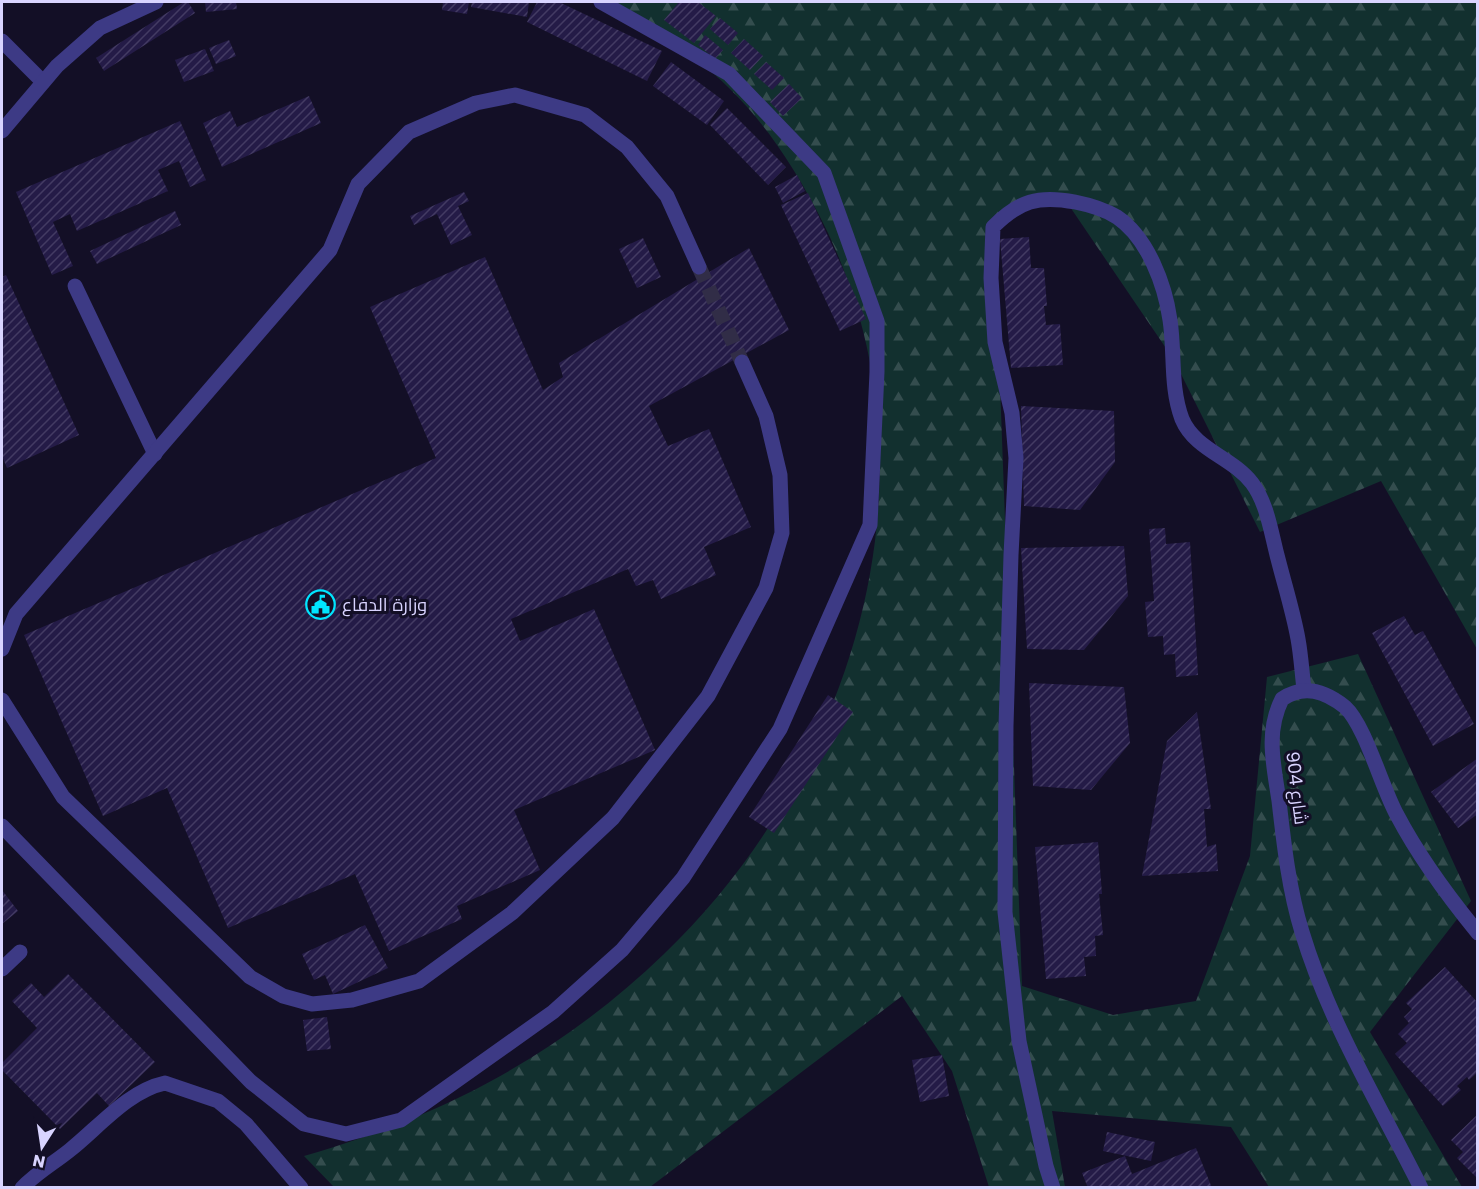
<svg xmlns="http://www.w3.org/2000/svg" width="1479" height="1189" font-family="Poppins,Cairo,sans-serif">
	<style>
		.forest { fill: url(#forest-firs) }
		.building { fill: url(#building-hatch) }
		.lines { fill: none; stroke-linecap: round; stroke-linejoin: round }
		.minor-tunnel { stroke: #312d47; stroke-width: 15; stroke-dasharray: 15 8; stroke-linecap: butt }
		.minor { stroke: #3d3a85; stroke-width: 15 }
		.labels { text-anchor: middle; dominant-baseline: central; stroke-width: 6; stroke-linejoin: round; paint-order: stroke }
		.poi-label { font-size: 18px; fill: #d9d4ff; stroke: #130f26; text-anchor: start }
		.street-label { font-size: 18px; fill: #d9d4ff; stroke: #130f26 }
	</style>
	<defs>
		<pattern id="forest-firs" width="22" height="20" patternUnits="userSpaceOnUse" patternTransform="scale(1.5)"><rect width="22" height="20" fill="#12302f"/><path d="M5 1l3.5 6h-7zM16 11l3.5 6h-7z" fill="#344d4e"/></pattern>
		<pattern id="building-hatch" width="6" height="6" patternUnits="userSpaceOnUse" patternTransform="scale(1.5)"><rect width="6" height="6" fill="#241b47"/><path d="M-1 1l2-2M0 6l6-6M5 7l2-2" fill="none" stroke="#433b63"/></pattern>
	</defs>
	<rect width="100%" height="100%" fill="#130f26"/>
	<path class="forest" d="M602 2H1477V649L1381 481 1260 532 1174 360 1064 198 994 220 1022 986 1113 1015 1196 1001 1250 856 1267 677 1358 654 1471 901 1370 1032 1462 1187H1269L1231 1127 1052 1111 1065 1187H989L952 1071 902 996 650 1187H334L304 1156C443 1116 559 1055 664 954 859 767 949 462 818 213 794 167 766 124 729 88 693 51 645 28 602 2Z"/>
	<g class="building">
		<polygon points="184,2 188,2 195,13 104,71 96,58"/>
		<polygon points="205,2 236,2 237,9 206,12"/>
		<polygon points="443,2 469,2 467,14 442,10"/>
		<polygon points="472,2 529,2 527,17 471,7"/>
		<polygon points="537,2 559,2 662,51 647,81 527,22"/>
		<polygon points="679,2 698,2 716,16 694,43 664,20"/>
		<polygon points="720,18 738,33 728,45 710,29"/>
		<polygon points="705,35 723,50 715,59 698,45"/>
		<polygon points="744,39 763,56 750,70 731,53"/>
		<polygon points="229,40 236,56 216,64 209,48"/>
		<polygon points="205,49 214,71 184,82 175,60"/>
		<polygon points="671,62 724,101 707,125 653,86"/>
		<polygon points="766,62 784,78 772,90 754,74"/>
		<polygon points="789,84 802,98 783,116 770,102"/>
		<polygon points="309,96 321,123 222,167 203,123 230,111 237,127"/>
		<polygon points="727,108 786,167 768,185 710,125"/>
		<polygon points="180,121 206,180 190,187 179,161 158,170 168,191 77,231 70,214 53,222 73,266 52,275 16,192"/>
		<polygon points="797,175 805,191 783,203 775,187"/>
		<polygon points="464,192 469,201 458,206 472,235 451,245 437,214 414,225 410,216"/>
		<polygon points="808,193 866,319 840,331 781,205"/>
		<polygon points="175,211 181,225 97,264 90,251"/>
		<polygon points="1029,237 1031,268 1044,268 1047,306 1044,306 1046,325 1060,324 1063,365 1011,368 1000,239"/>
		<polygon points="643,238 661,277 637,288 619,249"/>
		<polygon points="749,248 789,330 649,406 668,446 709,429 751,527 704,547 716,575 661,599 653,580 636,586 628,569 511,619 520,641 594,609 655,750 514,810 540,870 457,906 462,919 389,951 355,874 228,928 167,788 103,816 24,635 436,458 370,307 485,257 543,390 563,377 559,363"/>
		<polygon points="6,275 79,435 7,468 2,456 2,277"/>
		<polygon points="1021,406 1114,411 1115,462 1080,510 1024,506"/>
		<polygon points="1165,528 1166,544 1190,542 1198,675 1176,677 1175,654 1164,655 1163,636 1148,637 1145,602 1154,601 1149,529"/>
		<polygon points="1124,546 1128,596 1084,650 1027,649 1021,548"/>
		<polygon points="1404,616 1415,635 1423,631 1474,724 1433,746 1372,633"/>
		<polygon points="1029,683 1124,687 1130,743 1091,790 1033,786"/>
		<polygon points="828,695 853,712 774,833 749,817"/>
		<polygon points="1197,712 1211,809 1204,809 1207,847 1216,844 1218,871 1142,876 1167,741"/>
		<polygon points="1478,758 1478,814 1458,828 1431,792"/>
		<polygon points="1098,842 1102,894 1099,894 1103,935 1095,936 1096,956 1084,957 1086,976 1046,979 1035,847"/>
		<polygon points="2,890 18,911 2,924"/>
		<polygon points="365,925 388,968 333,994 325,975 314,980 302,954"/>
		<polygon points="1445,967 1478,1003 1478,1072 1469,1080 1467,1077 1457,1086 1461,1090 1443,1106 1395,1054 1407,1043 1398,1034 1409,1023 1404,1017 1412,1009 1406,1003"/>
		<polygon points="68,974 155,1062 109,1106 97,1093 60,1129 2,1070 2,1063 37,1028 12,1001 31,983 44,997"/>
		<polygon points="327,1017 331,1049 307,1051 303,1020"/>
		<polygon points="942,1055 949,1096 920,1102 912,1060"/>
		<polygon points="1476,1116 1478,1117 1478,1179 1457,1158 1463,1152 1451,1140"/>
		<polygon points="1107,1132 1155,1142 1151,1161 1103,1151"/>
		<polygon points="1196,1148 1212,1188 1088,1188 1082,1173 1125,1156 1132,1174"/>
	</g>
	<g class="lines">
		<polyline class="minor-tunnel" points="699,267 742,362"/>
		<g class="minor">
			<polyline points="2,41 43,82"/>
			<polyline points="2,131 57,66 100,28 156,2"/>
			<polyline points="75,286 155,454"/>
			<polyline points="2,649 16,614 330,250 358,184 409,132 476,103 515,95 585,115 627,147 667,196 699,267"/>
			<polyline points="2,700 63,797 250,977 283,996 312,1004 352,1000 419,981 512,913 613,818 708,696 766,588 782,533 780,475 766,416 742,362"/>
			<polyline points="2,826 251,1082 304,1124 346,1134 401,1120 553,1012 622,950 683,878 780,729 870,525 877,372 877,321 824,173 729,74 601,2"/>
			<polyline points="2,969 20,952"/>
			<path d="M22 1188C36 1173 54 1163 70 1150 99 1127 128 1091 165 1083L218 1101 246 1124 301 1188"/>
			<path d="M1053 1188 1046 1166 1019 1041 1005 912 1006 726 1011 555 1016 458 1012 413 995 342 991 278 993 227C1019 201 1038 195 1075 202 1090 205 1104 209 1117 217 1148 238 1165 285 1170 320 1175 353 1170 387 1182 419 1195 450 1232 457 1252 483 1267 503 1271 532 1277 555 1284 583 1293 611 1298 639 1301 655 1302 673 1304 689"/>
			<path d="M1421 1188C1379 1104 1329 1022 1302 932 1289 890 1284 845 1279 801 1274 766 1265 733 1282 699 1304 684 1325 691 1345 707 1365 725 1382 788 1397 815 1419 857 1447 895 1478 933"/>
		</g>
	</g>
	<defs>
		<symbol id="civic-ring" viewBox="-11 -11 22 22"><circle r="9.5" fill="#130f26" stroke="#00e5ff" stroke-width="1.5"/><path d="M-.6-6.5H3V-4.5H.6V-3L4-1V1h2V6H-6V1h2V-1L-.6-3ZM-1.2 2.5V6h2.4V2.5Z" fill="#00e5ff"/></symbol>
	</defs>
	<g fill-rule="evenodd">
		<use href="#civic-ring" x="304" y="588" width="33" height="33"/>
	</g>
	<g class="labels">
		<g class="poi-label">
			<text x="342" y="604">وزارة الدفاع</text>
		</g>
		<g class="street-label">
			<text transform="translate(1297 788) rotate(83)">شارع 904</text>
		</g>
	</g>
	<rect width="1479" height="1189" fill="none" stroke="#d9d4ff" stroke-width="6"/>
	<g transform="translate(42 1147) rotate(192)" stroke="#130f26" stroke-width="4.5" paint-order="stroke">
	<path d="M0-4.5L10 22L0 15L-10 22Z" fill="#d9d4ff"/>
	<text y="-9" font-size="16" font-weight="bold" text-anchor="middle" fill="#d9d4ff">N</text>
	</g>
</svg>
